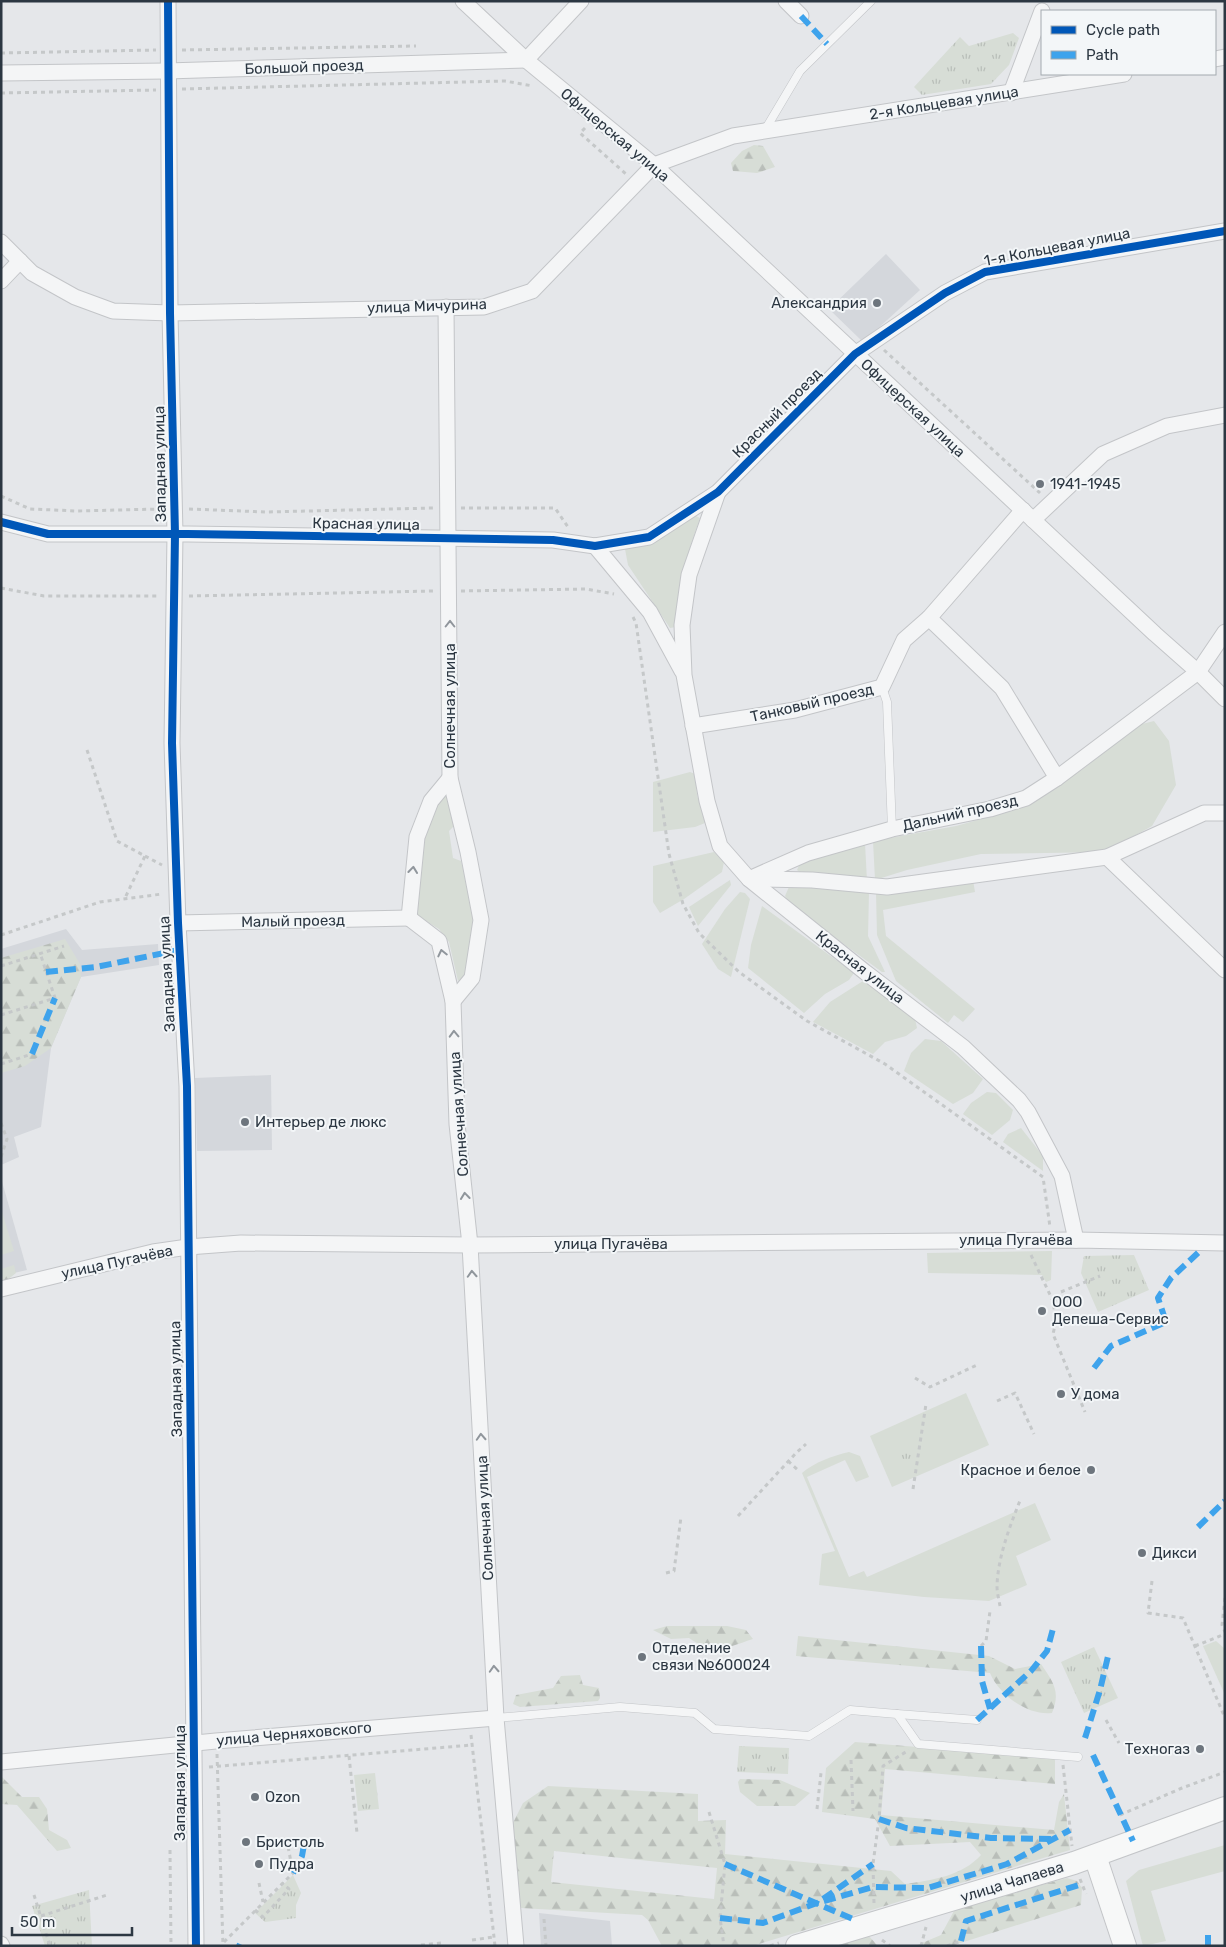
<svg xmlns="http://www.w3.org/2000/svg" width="1226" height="1947" font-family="Rubik,sans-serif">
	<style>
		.built { fill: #d4d7dc }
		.green { fill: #d7ddd6 }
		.forest { fill: url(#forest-firs); fill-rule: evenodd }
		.park { fill: url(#park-tufts) }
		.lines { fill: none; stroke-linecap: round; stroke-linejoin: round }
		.lane-casing { stroke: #c3c5c8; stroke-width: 9 }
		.street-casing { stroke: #c3c5c8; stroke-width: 17 }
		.secondary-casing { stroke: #c3c5c8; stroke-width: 24 }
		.path { stroke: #c5c8c9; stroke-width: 3; stroke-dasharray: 4 4; stroke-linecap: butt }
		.lane { stroke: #f4f5f6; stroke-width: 8 }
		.street { stroke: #f4f5f6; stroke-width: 15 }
		.secondary { stroke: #f7f8f8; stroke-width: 22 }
		.quiet { stroke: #3ea3ec; stroke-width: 6; stroke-dasharray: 12 6; stroke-linecap: butt }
		.cycleway-casing { stroke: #f3f6f8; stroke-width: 11 }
		.cycleway { stroke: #0057b8; stroke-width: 8 }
		.oneway { stroke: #90969c }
		.poi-dot { fill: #6d757d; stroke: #f3f6f8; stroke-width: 2 }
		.labels { text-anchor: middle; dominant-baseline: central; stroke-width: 4; stroke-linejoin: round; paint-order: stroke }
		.street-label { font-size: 15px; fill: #2c3742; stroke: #f3f6f8 }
		.poi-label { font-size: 15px; fill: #2c3742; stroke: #f3f6f8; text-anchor: start }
	</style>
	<defs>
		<pattern id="forest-firs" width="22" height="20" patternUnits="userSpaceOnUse" patternTransform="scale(1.25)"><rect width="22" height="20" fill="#d7ddd6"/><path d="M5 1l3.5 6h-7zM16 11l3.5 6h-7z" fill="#b9beb9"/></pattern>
		<pattern id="park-tufts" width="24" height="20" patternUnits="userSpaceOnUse" patternTransform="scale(1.25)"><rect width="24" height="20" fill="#d7ddd6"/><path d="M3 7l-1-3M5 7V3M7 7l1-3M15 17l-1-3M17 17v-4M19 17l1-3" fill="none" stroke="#b9beb9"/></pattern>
	</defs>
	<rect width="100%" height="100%" fill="#e5e7ea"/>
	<g class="built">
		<polygon points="886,254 920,290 863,342 829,309"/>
		<polygon points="66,929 82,950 158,944 159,965 81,977 51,1048 41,1127 14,1137 19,1157 1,1165 1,949"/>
		<polygon points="271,1075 272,1150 197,1151 195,1078"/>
		<polygon points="1,1178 27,1270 1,1276"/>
		<polygon points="539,1913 610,1921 612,1946 541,1946"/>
	</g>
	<g class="green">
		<path d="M694 515 700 518C687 553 678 589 676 627L670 628 628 565 625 549 647 545Z"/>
		<polygon points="1154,721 1169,741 1176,785 1152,826 1106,852 981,854 907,870 875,880 873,841 956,826 1017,809 1083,769 1138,725"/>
		<polygon points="690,772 695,774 697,795 705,823 695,827 653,832 653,782"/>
		<path d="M448 793 454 826 449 831 453 858 461 861 475 918 468 975 458 981 449 942 439 929 416 915C419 883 417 810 448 793Z"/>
		<polygon points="865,843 867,881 802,874 797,870 800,863"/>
		<polygon points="714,852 724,862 722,872 684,899 660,913 653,902 653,866"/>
		<polygon points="730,880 731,885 698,926 689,907"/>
		<polygon points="973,880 975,892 883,910 886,936 975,1009 963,1022 954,1015 948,1023 896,981 877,935 876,893"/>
		<polygon points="797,886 869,893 868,936 885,972 882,972 793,907 785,896 789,887"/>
		<polygon points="740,892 745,893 750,899 731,977 718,969 702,944 725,909"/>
		<polygon points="762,906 854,973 849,980 825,994 804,1013 748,968 751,945"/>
		<polygon points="863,981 915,1019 917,1028 906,1036 885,1042 873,1054 813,1022 830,1002"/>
		<polygon points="925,1039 941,1041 983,1079 973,1093 953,1104 904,1071 911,1053"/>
		<polygon points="987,1092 996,1093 1013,1110 1010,1120 992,1135 963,1114 971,1103"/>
		<polygon points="1021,1128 1043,1156 1043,1171 1003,1142 1008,1134"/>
		<polygon points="1,1209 14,1251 1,1255"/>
		<polygon points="1052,1251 1051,1280 1046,1282 1042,1275 928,1273 927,1253"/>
		<polygon points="966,1393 989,1445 892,1487 870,1436"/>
		<path d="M849 1452 860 1456 869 1477 856 1482 845 1460 807 1477 849 1577 864 1571 867 1577 1035 1503 1051 1540 1016 1556 1027 1585 989 1601 924 1597 819 1585 822 1554 835 1551 802 1473C815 1462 832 1456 849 1452Z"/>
		<polygon points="1216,1641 1225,1649 1225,1695 1203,1646"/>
		<polygon points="1225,1845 1225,1871 1151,1891 1166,1941 1143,1946 1126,1881 1139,1870"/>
	</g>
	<g class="forest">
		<polygon points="754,145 763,146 775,167 757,173 733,171 731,163 742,151"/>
		<polygon points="65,939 80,964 81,977 51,1048 25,1066 1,1073 1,958"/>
		<polygon points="14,1265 16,1273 6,1281 1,1282 1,1269"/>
		<path d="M667 1626H727L746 1630 753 1639C725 1648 715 1656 689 1638L671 1639 653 1630Z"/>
		<path d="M798 1636 989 1656 1015 1669 1041 1664C1053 1682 1061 1691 1052 1713 1028 1716 999 1695 990 1673L796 1656Z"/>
		<polygon points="580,1675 583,1685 599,1688 600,1698 598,1701 520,1707 513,1704 516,1695 553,1688 561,1676"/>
		<path d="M855 1742 1055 1758V1784L885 1769 881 1815 1054 1830 1059 1802 1064 1794 1070 1850 752 1946H662L648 1920 642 1915 521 1908 515 1896 510 1829 523 1803 548 1786 698 1794V1821L726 1820 725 1854 891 1871 905 1884C933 1880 962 1876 981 1855L970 1842 890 1846 875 1819 822 1812 826 1768ZM554 1851 717 1868 714 1899 551 1882Z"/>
		<polygon points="1,1776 22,1797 39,1797 47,1809 49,1830 67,1840 71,1848 57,1851 17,1805 1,1804"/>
		<polygon points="740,1779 780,1780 810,1793 795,1806 757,1806 740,1792 738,1782"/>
		<polygon points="1067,1878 1077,1881 1082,1888 1081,1905 951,1946 915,1946 941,1935 955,1909"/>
		<polygon points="867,1934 878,1946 824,1946"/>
	</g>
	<g class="park">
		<polygon points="1013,33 1019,38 1009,65 991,84 922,95 914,87 960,37 969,46"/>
		<polygon points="1134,1255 1149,1290 1098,1312 1081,1273 1084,1256"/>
		<polygon points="913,1441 921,1459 899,1469 891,1451"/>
		<polygon points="1094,1647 1118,1698 1084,1713 1061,1662"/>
		<polygon points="739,1746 789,1748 788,1774 737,1772"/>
		<polygon points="375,1773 379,1809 358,1811 354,1775"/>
		<polygon points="293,1875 301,1893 296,1905 296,1918 265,1922 255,1913"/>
		<polygon points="89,1890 92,1946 45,1946 32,1906"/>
	</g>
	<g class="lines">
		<defs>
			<g id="lane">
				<polyline points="765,130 800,71 871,1"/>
				<polyline points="882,687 887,702 892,829"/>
				<polyline points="897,1714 977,1720"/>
				<polyline points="496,1718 620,1707 695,1713 714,1729 809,1736 850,1710 897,1714 918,1744 1078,1757"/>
			</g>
			<g id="street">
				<polyline points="168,1 170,313 175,534 172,743 178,923 187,1086 196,1946"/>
				<polyline points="463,1 526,60 654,165 1155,634 1198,672 1225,699"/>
				<polyline points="786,1 801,16"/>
				<polyline points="1215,59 1225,57"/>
				<polyline points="1,73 167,71 526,60 581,1"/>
				<polyline points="1011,93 1042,11"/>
				<polyline points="1,242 32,273 75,297 113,311 170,313 484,307 532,291 654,165 733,136 1124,74"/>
				<polyline points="1,281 20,261"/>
				<polyline points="446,307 450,778 468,852 481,920 472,978 453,1001"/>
				<polyline points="718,492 689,575 682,625 684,675 707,801 720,846 749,879 865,972 963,1047 1019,1100 1028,1112 1062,1176 1076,1240"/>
				<polyline points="1033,520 1103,454 1167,426 1225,415"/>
				<polyline points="1,522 48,534 188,534 553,540 595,546 649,537 718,492 855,354 945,293 985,272 1225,231"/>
				<polyline points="595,546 650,612 682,671"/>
				<polyline points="929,618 1002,688 1057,778"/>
				<polyline points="693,726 795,710 882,687 904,640 929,618 1023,510"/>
				<polyline points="1107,857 1225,970"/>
				<polyline points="749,879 808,853 892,829 990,809 1026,798 1057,778 1198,672 1225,632"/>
				<polyline points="756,879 812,880 887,887 1107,857 1204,813 1225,813"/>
				<polyline points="409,918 439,941 453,1001 457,1124 470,1245 496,1718 516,1946"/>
				<polyline points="409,918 417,837 431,801 450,778"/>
				<polyline points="178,923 409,918"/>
				<polyline points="1,1289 153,1252 188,1247 241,1243 470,1245 1076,1240 1225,1243"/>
				<polyline points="1,1762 216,1741 496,1718"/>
				<polyline points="1,1944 2,1946"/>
			</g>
			<g id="secondary">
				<polyline points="1095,1856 1125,1946"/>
				<polyline points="797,1946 1074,1863 1225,1808"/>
			</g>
		</defs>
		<use href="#lane" class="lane-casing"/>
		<use href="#street" class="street-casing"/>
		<use href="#secondary" class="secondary-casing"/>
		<g class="path">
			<polyline points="182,50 416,46"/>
			<polyline points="1,53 156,50"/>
			<polyline points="182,89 505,81 533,86"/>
			<polyline points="1,93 156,90"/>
			<polyline points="585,128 580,133 626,174"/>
			<polyline points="884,350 1040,493"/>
			<polyline points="1,496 30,509 77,511 160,509"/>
			<polyline points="461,508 555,508 568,527"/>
			<polyline points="189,509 266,512 433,508"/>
			<polyline points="1,588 44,596 160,596"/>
			<polyline points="461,591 586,589 614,594"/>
			<polyline points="189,596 435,591"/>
			<polyline points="633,617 636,623 669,854 683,904 699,933 739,972 807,1021 885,1064 1043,1177 1050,1227"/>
			<polyline points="87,750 117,841 145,856 125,898"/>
			<polyline points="145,856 162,865"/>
			<polyline points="1,935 100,902 162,894"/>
			<polyline points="1,966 64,946"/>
			<polyline points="1,1015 55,998 40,953"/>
			<polyline points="1,1064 32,1054"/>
			<polyline points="1,1123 7,1139 1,1157"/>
			<polyline points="1031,1255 1053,1301"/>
			<polyline points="1061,1292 1100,1276"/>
			<polyline points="1064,1297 1053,1301 1056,1321 1053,1334 1085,1412"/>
			<polyline points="915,1378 930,1387 979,1364"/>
			<polyline points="997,1401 1015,1393 1034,1434"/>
			<polyline points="788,1461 798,1470"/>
			<polyline points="913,1489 926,1404"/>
			<polyline points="738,1516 796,1453 806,1444"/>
			<polyline points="666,1573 674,1571 681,1517"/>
			<polyline points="1152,1581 1148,1613 1183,1618 1225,1718"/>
			<polyline points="1225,1598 1222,1625 1225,1632"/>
			<path d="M1000 1606C999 1600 997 1593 997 1586 998 1556 1010 1526 1021 1498"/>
			<polyline points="981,1646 986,1641 990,1611"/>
			<polyline points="1195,1646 1225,1634"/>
			<polyline points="1106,1720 1119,1743"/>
			<polyline points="471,1735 495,1946"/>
			<polyline points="217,1754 223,1946"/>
			<polyline points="349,1756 357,1833"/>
			<polyline points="851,1760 853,1811"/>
			<polyline points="1063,1765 1072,1846"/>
			<polyline points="209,1767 472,1745"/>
			<polyline points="817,1809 821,1773"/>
			<polyline points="709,1812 725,1864 720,1918 724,1946"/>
			<polyline points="1120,1815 1182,1788 1225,1772"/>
			<polyline points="170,1850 171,1946"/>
			<polyline points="1080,1879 1086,1894"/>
			<polyline points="259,1883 263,1902"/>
			<polyline points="34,1895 50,1946"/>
			<polyline points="874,1903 873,1864 879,1819 883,1766 909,1750"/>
			<polyline points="255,1910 263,1917 289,1889 282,1883"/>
			<polyline points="41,1916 107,1895"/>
			<polyline points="544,1919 546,1946"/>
			<polyline points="472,1940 494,1937"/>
			<polyline points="882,1940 890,1946"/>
			<polyline points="224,1942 293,1873 287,1841"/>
			<polyline points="421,1945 442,1943"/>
			<polyline points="770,1946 779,1943"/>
			<polyline points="921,1946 926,1927"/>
			<polyline points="947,1946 961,1941"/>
		</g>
		<use href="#lane" class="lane"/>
		<use href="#street" class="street"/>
		<use href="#secondary" class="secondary"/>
		<g class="quiet">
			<polyline points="801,16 827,44"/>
			<polyline points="46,972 96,967 179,950"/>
			<polyline points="32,1054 55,998"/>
			<polyline points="1094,1368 1111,1346 1166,1322 1158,1298 1171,1278 1200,1251"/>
			<polyline points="1198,1527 1225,1501"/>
			<polyline points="981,1646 982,1681 990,1709"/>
			<polyline points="977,1720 1031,1671 1047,1651 1054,1625"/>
			<polyline points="1085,1738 1100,1690 1109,1652"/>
			<polyline points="1093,1755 1133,1841"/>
			<polyline points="879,1819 906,1828 991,1838 1051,1839"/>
			<polyline points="725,1864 855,1920"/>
			<polyline points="293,1873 302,1856 305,1839"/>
			<polyline points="823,1899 873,1864"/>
			<polyline points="720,1918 763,1923 817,1903 873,1887 928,1888 1007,1864 1070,1830"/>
			<polyline points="961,1941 966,1921 1082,1884"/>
			<polyline points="239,1946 240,1944"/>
			<polyline points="1208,1946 1208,1935"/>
		</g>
		<defs>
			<g id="cycleway">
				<polyline points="168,1 170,313 175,534 172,743 178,923 187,1086 196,1946"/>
				<polyline points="1,522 48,534 188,534 553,540 595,546 649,537 718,492 855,354 945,293 985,272 1225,231"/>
			</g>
		</defs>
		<use href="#cycleway" class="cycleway-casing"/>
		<use href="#cycleway" class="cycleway"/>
	</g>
	<defs><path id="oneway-chevron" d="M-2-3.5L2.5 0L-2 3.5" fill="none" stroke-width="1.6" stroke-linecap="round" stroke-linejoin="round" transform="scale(1.25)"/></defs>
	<g class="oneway">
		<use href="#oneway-chevron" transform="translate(450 624) rotate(-90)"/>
		<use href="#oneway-chevron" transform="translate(413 870) rotate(-84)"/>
		<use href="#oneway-chevron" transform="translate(442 953) rotate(-103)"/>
		<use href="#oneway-chevron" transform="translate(454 1034) rotate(-92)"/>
		<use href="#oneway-chevron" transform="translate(465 1196) rotate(-96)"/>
		<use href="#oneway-chevron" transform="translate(472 1274) rotate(-93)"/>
		<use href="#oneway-chevron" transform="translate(481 1437) rotate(-93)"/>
		<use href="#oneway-chevron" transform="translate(494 1669) rotate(-93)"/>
	</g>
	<g class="poi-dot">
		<circle cx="877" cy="303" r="5"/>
		<circle cx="1040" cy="484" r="5"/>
		<circle cx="245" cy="1122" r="5"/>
		<circle cx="1042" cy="1311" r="5"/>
		<circle cx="1061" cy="1394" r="5"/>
		<circle cx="1091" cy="1470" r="5"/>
		<circle cx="1142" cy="1553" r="5"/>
		<circle cx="642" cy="1657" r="5"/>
		<circle cx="1200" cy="1749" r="5"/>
		<circle cx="255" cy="1797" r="5"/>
		<circle cx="246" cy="1842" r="5"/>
		<circle cx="259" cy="1864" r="5"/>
	</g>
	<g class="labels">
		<g class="street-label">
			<text transform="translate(304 67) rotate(-2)">Большой проезд</text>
			<text transform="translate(944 103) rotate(-9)">2-я Кольцевая улица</text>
			<text transform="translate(615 135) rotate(40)">Офицерская улица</text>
			<text transform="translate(1057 247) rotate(-11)">1-я Кольцевая улица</text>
			<text transform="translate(427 306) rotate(-2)">улица Мичурина</text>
			<text transform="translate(913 408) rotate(43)">Офицерская улица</text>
			<text transform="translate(777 413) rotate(-45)">Красный проезд</text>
			<text transform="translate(160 464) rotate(-91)">Западная улица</text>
			<text transform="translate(366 524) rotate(1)">Красная улица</text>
			<text transform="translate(812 703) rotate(-13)">Танковый проезд</text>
			<text transform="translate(450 706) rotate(-90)">Солнечная улица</text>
			<text transform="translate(960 813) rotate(-13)">Дальний проезд</text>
			<text transform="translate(293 921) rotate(-1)">Малый проезд</text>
			<text transform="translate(860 967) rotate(38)">Красная улица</text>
			<text transform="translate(167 974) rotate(-93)">Западная улица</text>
			<text transform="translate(459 1114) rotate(-94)">Солнечная улица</text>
			<text x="1016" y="1240">улица Пугачёва</text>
			<text x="611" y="1244">улица Пугачёва</text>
			<text transform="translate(117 1262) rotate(-12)">улица Пугачёва</text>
			<text transform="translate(176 1379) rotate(-91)">Западная улица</text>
			<text transform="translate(485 1518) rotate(-93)">Солнечная улица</text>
			<text transform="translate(294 1734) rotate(-5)">улица Черняховского</text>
			<text transform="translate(180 1783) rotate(-90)">Западная улица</text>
			<text transform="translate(1012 1882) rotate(-17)">улица Чапаева</text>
		</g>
		<g class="poi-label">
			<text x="867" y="303" text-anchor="end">Александрия</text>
			<text x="1050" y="484">1941-1945</text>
			<text x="255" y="1122">Интерьер де люкс</text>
			<text x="1052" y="1302">ООО<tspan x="1052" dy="17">Депеша-Сервис</tspan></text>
			<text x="1071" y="1394">У дома</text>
			<text x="1081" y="1470" text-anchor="end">Красное и белое</text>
			<text x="1152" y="1553">Дикси</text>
			<text x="652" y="1648">Отделение<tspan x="652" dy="17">связи №600024</tspan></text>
			<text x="1190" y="1749" text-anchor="end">Техногаз</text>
			<text x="265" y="1797">Ozon</text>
			<text x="256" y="1842">Бристоль</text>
			<text x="269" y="1864">Пудра</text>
		</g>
	</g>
	<rect width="1226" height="1947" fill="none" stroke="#2c3742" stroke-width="5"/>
	<rect x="1041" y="10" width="175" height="65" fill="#f3f6f8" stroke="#a3aaaf"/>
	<rect x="1051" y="26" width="25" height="8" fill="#0057b8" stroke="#a3aaaf"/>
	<text x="1086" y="35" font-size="15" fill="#2c3742">Cycle path</text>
	<rect x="1051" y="51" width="25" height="8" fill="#3ea3ec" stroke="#a3aaaf"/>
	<text x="1086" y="60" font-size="15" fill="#2c3742">Path</text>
	<path d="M12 1927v8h120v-8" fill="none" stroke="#2c3742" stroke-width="2.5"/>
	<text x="20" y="1927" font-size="15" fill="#2c3742" stroke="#f3f6f8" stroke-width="4" paint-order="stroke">50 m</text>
</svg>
